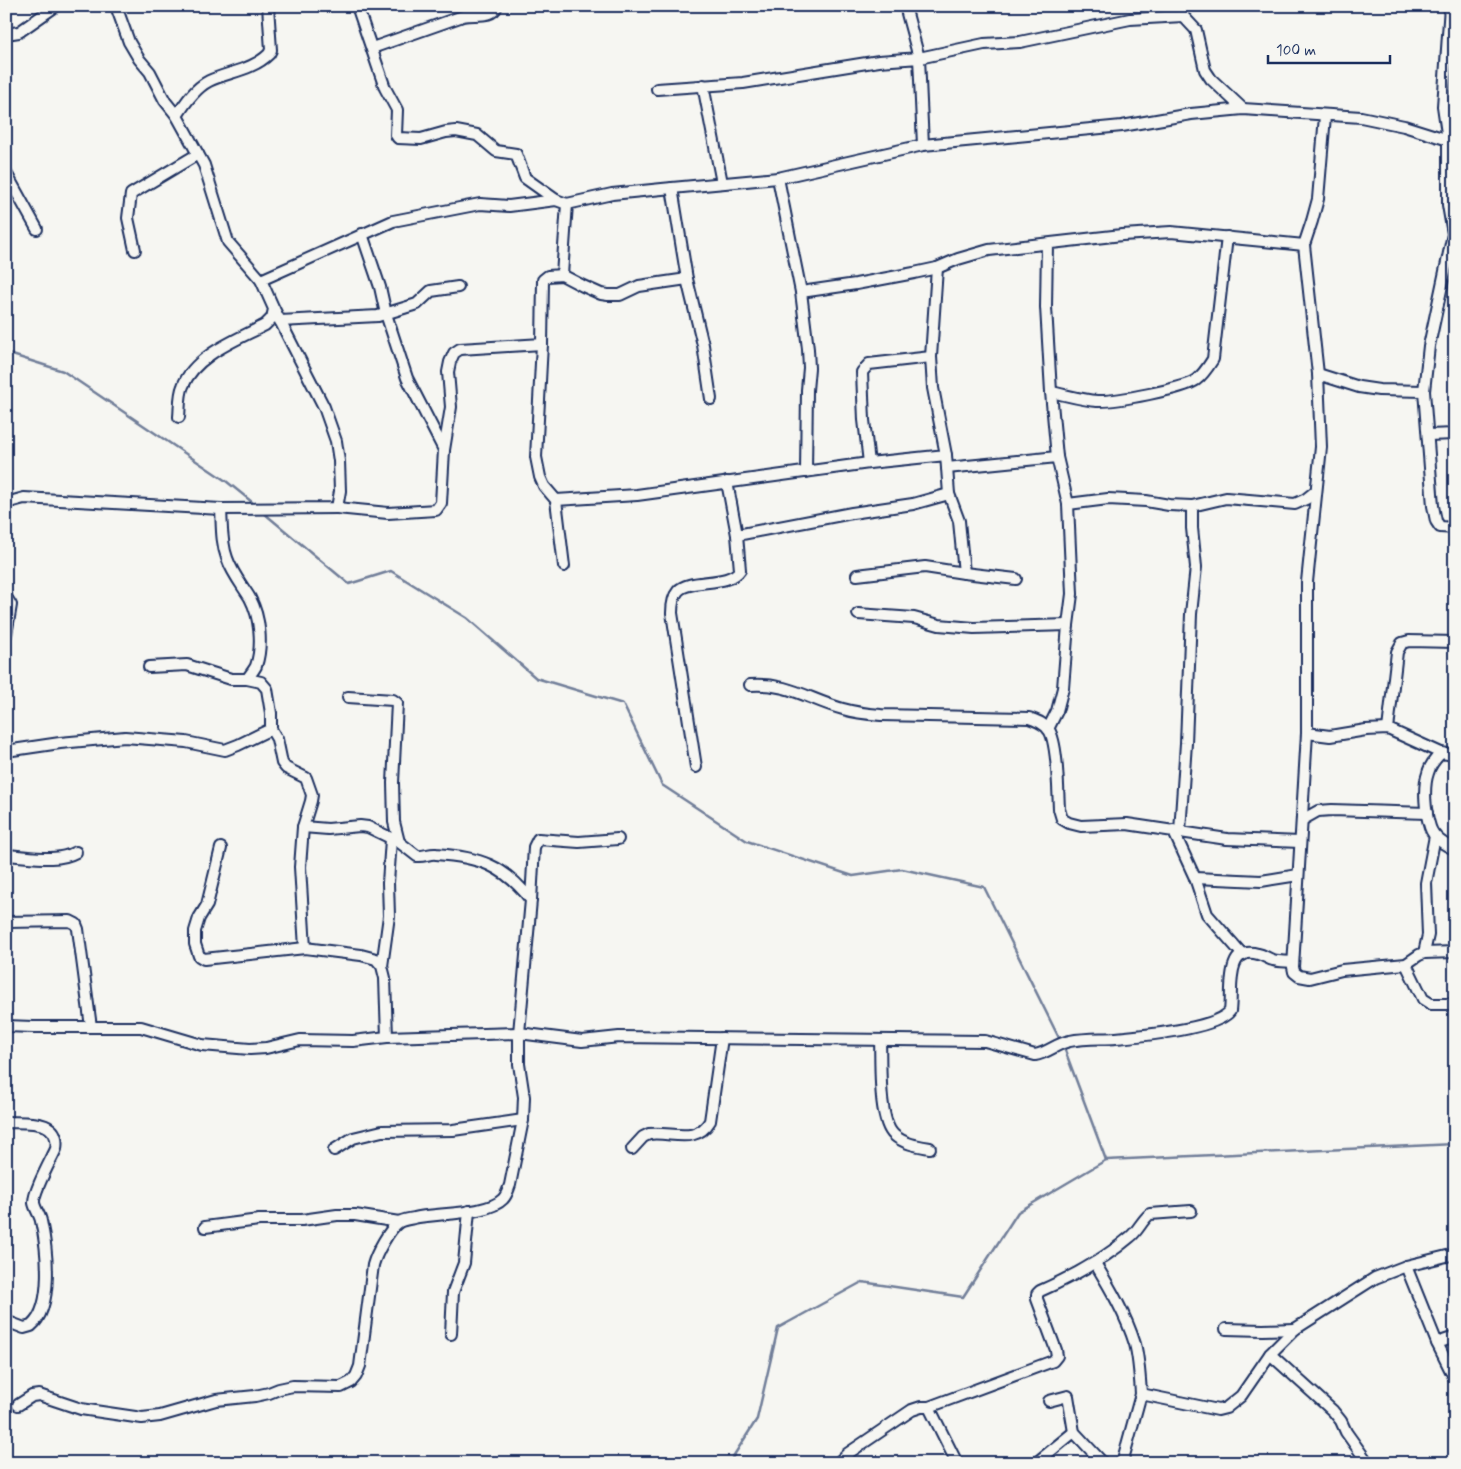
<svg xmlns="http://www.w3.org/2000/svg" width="1461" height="1469" font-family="Mynerve,sans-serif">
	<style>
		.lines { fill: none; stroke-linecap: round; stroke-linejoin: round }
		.stream { stroke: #717e99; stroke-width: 2.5 }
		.minor-casing { stroke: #1b2f5e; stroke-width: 14 }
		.minor { stroke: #f6f6f2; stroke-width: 10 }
	</style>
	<rect width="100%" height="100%" fill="#f6f6f2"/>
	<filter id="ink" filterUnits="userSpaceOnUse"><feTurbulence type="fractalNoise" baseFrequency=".02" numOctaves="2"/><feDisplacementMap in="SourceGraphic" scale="10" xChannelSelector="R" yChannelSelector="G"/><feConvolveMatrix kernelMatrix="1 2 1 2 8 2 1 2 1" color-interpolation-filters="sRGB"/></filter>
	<g filter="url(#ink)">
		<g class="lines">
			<g class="stream">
				<polyline points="6,353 63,371 226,481 252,502"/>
				<polyline points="265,514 349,584 391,571 467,618 536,678 623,704 662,785 747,841 853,876 902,869 984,887 1060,1040"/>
				<polyline points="1063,1045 1106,1160"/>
				<polyline points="729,1463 757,1419 778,1328 862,1282 963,1297 1018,1212 1106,1160 1455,1144"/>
			</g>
			<defs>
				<g id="minor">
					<polyline points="116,6 129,42 139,59 150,72 165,101 177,116"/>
					<polyline points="357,6 385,88 397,110 396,135 398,138 421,139 446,132 456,131 477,135 496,151 516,154 525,178 556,200 567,204 562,275"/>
					<polyline points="905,6 919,58 984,44 1020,42 1130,19 1183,16 1181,6"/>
					<polyline points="1450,6 1443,106 1448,140 1448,205 1453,234 1429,346 1424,391 1433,506 1436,521 1440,527 1455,528"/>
					<polyline points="1183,16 1196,30 1205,70 1211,79 1243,109"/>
					<polyline points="6,34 19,32 56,6"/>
					<path d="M372 48 463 16C474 13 492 19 497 6"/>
					<polyline points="703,85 722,183"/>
					<polyline points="657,89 743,83 879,61 919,58 923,145"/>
					<polyline points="1325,116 1318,199 1312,221 1304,245 1171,232 1122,235 989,250 958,259 937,268 914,273 856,284 801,292 778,178 923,145 1122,126 1191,114 1243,109 1361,117 1404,126 1455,142"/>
					<polyline points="6,173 37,229"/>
					<polyline points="567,204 612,194 672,188"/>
					<polyline points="362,234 380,287 386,314 407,378 444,450"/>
					<polyline points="1047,244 1046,307 1051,392 1057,457 1068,504 1072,594 1068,625 1063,688 1057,711 1048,729"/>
					<polyline points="1304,245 1318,374 1321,447 1307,582 1307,733 1293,967 1294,972 1299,976 1310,978 1342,970 1406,964 1419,955 1424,953 1455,952"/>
					<polyline points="135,250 128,218 131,194 198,154"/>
					<polyline points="687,279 703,345 711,399"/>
					<polyline points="261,280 393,221 480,204 509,206 556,200"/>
					<polyline points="801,292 808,349 809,368 807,390 806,472"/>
					<polyline points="280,321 378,316 417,304 431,291 458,287"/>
					<polyline points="542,344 536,457 540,477 544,486 556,500"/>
					<polyline points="1318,374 1359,387 1379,390 1424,391"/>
					<path d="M1051 392C1066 395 1082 400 1097 401 1114 402 1183 389 1196 380 1204 374 1208 367 1213 359L1227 237"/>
					<path d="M179 417C180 407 179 395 183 386 195 355 237 340 265 325L272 318 274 309 261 280 228 242 204 165 177 116C185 103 195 88 209 81 228 72 253 70 269 54L271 50 268 6"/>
					<polyline points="1428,435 1455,434"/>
					<polyline points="869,463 864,420 862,372 869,364 931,357"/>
					<polyline points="947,468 1057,457"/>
					<polyline points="6,503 24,498 221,509 337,508 340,491 339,461 336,441 324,407 274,309"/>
					<polyline points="1068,504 1108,499 1146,501 1169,505 1192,506 1226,498 1295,504 1306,499 1316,491"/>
					<polyline points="337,508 388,513 436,510 441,503 444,450 451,407 448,372 450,362 454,353 460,349 542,344 543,280 548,276 562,275 583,286 601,294 608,295 620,295 639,286 687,279 672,188 778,178"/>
					<path d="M221 509C222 525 221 542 227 558 232 573 242 585 250 598 260 617 263 645 256 666 254 670 250 675 247 679"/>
					<polyline points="737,535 852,513 913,504 949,494"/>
					<polyline points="564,566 556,500 637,495 869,463 946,455 933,388 931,357 937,268"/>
					<polyline points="964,573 1016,579"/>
					<polyline points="857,575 925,567 964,573 959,521 949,494 946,455"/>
					<polyline points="6,597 11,605 6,635"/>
					<polyline points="858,614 914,618 939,625 974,628 1068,625"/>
					<polyline points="149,667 187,665 231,679 247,679 261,682 267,689 271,713 271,729 277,739 282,763 286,768 306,778 312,795 311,801 303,827 300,867 305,948"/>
					<path d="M750 685C787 682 810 700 843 709 856 713 868 714 881 715L1029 718C1037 721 1044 723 1049 730 1058 744 1058 791 1059 809L1062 819 1069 823 1081 826 1127 824 1227 839 1300 842"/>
					<polyline points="348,697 393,700 397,703 393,783 394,822 399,842"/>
					<polyline points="1388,729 1397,652 1402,643 1409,641 1455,642"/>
					<polyline points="1307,733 1330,736 1366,730 1388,729 1441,753 1455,755"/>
					<polyline points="6,751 60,743 125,737 186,742 225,750 238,745 271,729"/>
					<path d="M1441 753C1435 759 1430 765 1428 773 1423 787 1425 812 1430 827 1433 837 1445 846 1455 849"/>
					<path d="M696 767 672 613C672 606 673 597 678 591 689 578 729 587 740 570L737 535 727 482"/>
					<polyline points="1302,820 1318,811 1332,810 1427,813"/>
					<polyline points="1173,830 1195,878 1207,914 1243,955"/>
					<polyline points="1180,831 1186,743 1191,614 1196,567 1192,528 1192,506"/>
					<polyline points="221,848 207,905 199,918 195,931 195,944 199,956 204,959 305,948 361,955 376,959 382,966 385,978 387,1037"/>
					<path d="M6 855C29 856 56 863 76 852"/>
					<polyline points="1195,878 1261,881 1298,875"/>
					<polyline points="531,900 534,847 538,839 579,842 618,839"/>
					<polyline points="6,922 70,921 76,924 78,929 91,1027"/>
					<polyline points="1424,953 1428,935 1426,883 1435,836"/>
					<polyline points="1406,964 1423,999 1431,1004 1455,1004"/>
					<polyline points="382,966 389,916 388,883 391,839"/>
					<path d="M6 1026 33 1027H141L202 1045 250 1049 266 1048 300 1040 353 1041 387 1037 519 1033 582 1041 619 1037 985 1041 1035 1055C1048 1053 1057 1043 1070 1041 1085 1038 1101 1039 1116 1038 1140 1036 1217 1029 1230 1011 1233 992 1224 945 1258 954 1264 955 1268 959 1273 960 1280 962 1287 961 1293 962"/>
					<path d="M880 1040C881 1062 878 1121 894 1135 904 1144 918 1146 930 1148"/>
					<path d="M6 1122C27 1123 61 1118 56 1149 51 1160 33 1192 34 1203 35 1209 40 1215 41 1221 47 1248 54 1307 31 1326L24 1328 6 1321"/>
					<path d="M632 1149 643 1137 649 1134C671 1131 696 1145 710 1121L722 1038"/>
					<polyline points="334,1150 353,1138 382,1131 453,1130 523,1120"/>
					<polyline points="205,1227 259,1220 302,1220 337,1215 355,1215 399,1222"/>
					<path d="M1095 1263C1110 1288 1126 1315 1135 1344 1139 1359 1140 1378 1141 1394"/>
					<polyline points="1406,1266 1437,1343 1455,1379"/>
					<polyline points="1226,1329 1263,1330 1295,1329"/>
					<polyline points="451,1334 453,1292 464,1263 469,1211"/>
					<polyline points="1437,1343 1455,1337"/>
					<polyline points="1270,1354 1333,1411 1341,1421 1346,1432 1368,1463"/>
					<polyline points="1049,1401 1068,1396 1074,1432 1103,1463"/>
					<path d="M18 1405 32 1396 39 1395 81 1409 142 1418 160 1416 216 1400 255 1396 269 1393 279 1389 293 1386 341 1387 351 1382 356 1376 360 1366 373 1265C376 1254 389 1229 399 1222 402 1220 409 1219 414 1218 435 1213 488 1215 503 1199 507 1195 508 1190 510 1185L523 1120 524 1097 519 1064V1033L531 900C504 865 479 857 436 854 430 853 424 857 417 856L399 842 368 827 360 826 328 829 303 827"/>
					<polyline points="929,1407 957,1463"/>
					<path d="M838 1463 847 1454 912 1410 921 1407H929L1053 1361 1057 1356 1056 1350 1037 1299V1294L1040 1291C1072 1277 1103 1260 1130 1237 1138 1231 1142 1220 1150 1214L1191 1211"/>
					<polyline points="1036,1463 1074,1432"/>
					<polyline points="1122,1463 1141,1394 1218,1410 1226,1408 1241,1396 1270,1354 1295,1329 1375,1278 1406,1266 1455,1254"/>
				</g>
			</defs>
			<use href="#minor" class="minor-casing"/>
			<use href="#minor" class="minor"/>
		</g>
	</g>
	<rect width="1461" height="1469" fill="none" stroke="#f6f6f2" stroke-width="25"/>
	<rect x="12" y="12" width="1436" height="1444" fill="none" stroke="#1b2f5e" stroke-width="2" filter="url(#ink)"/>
	<path d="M1268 55v8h122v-8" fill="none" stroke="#1b2f5e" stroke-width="2.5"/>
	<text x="1276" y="55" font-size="15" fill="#1b2f5e" stroke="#f6f6f2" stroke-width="4" paint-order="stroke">100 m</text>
</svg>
